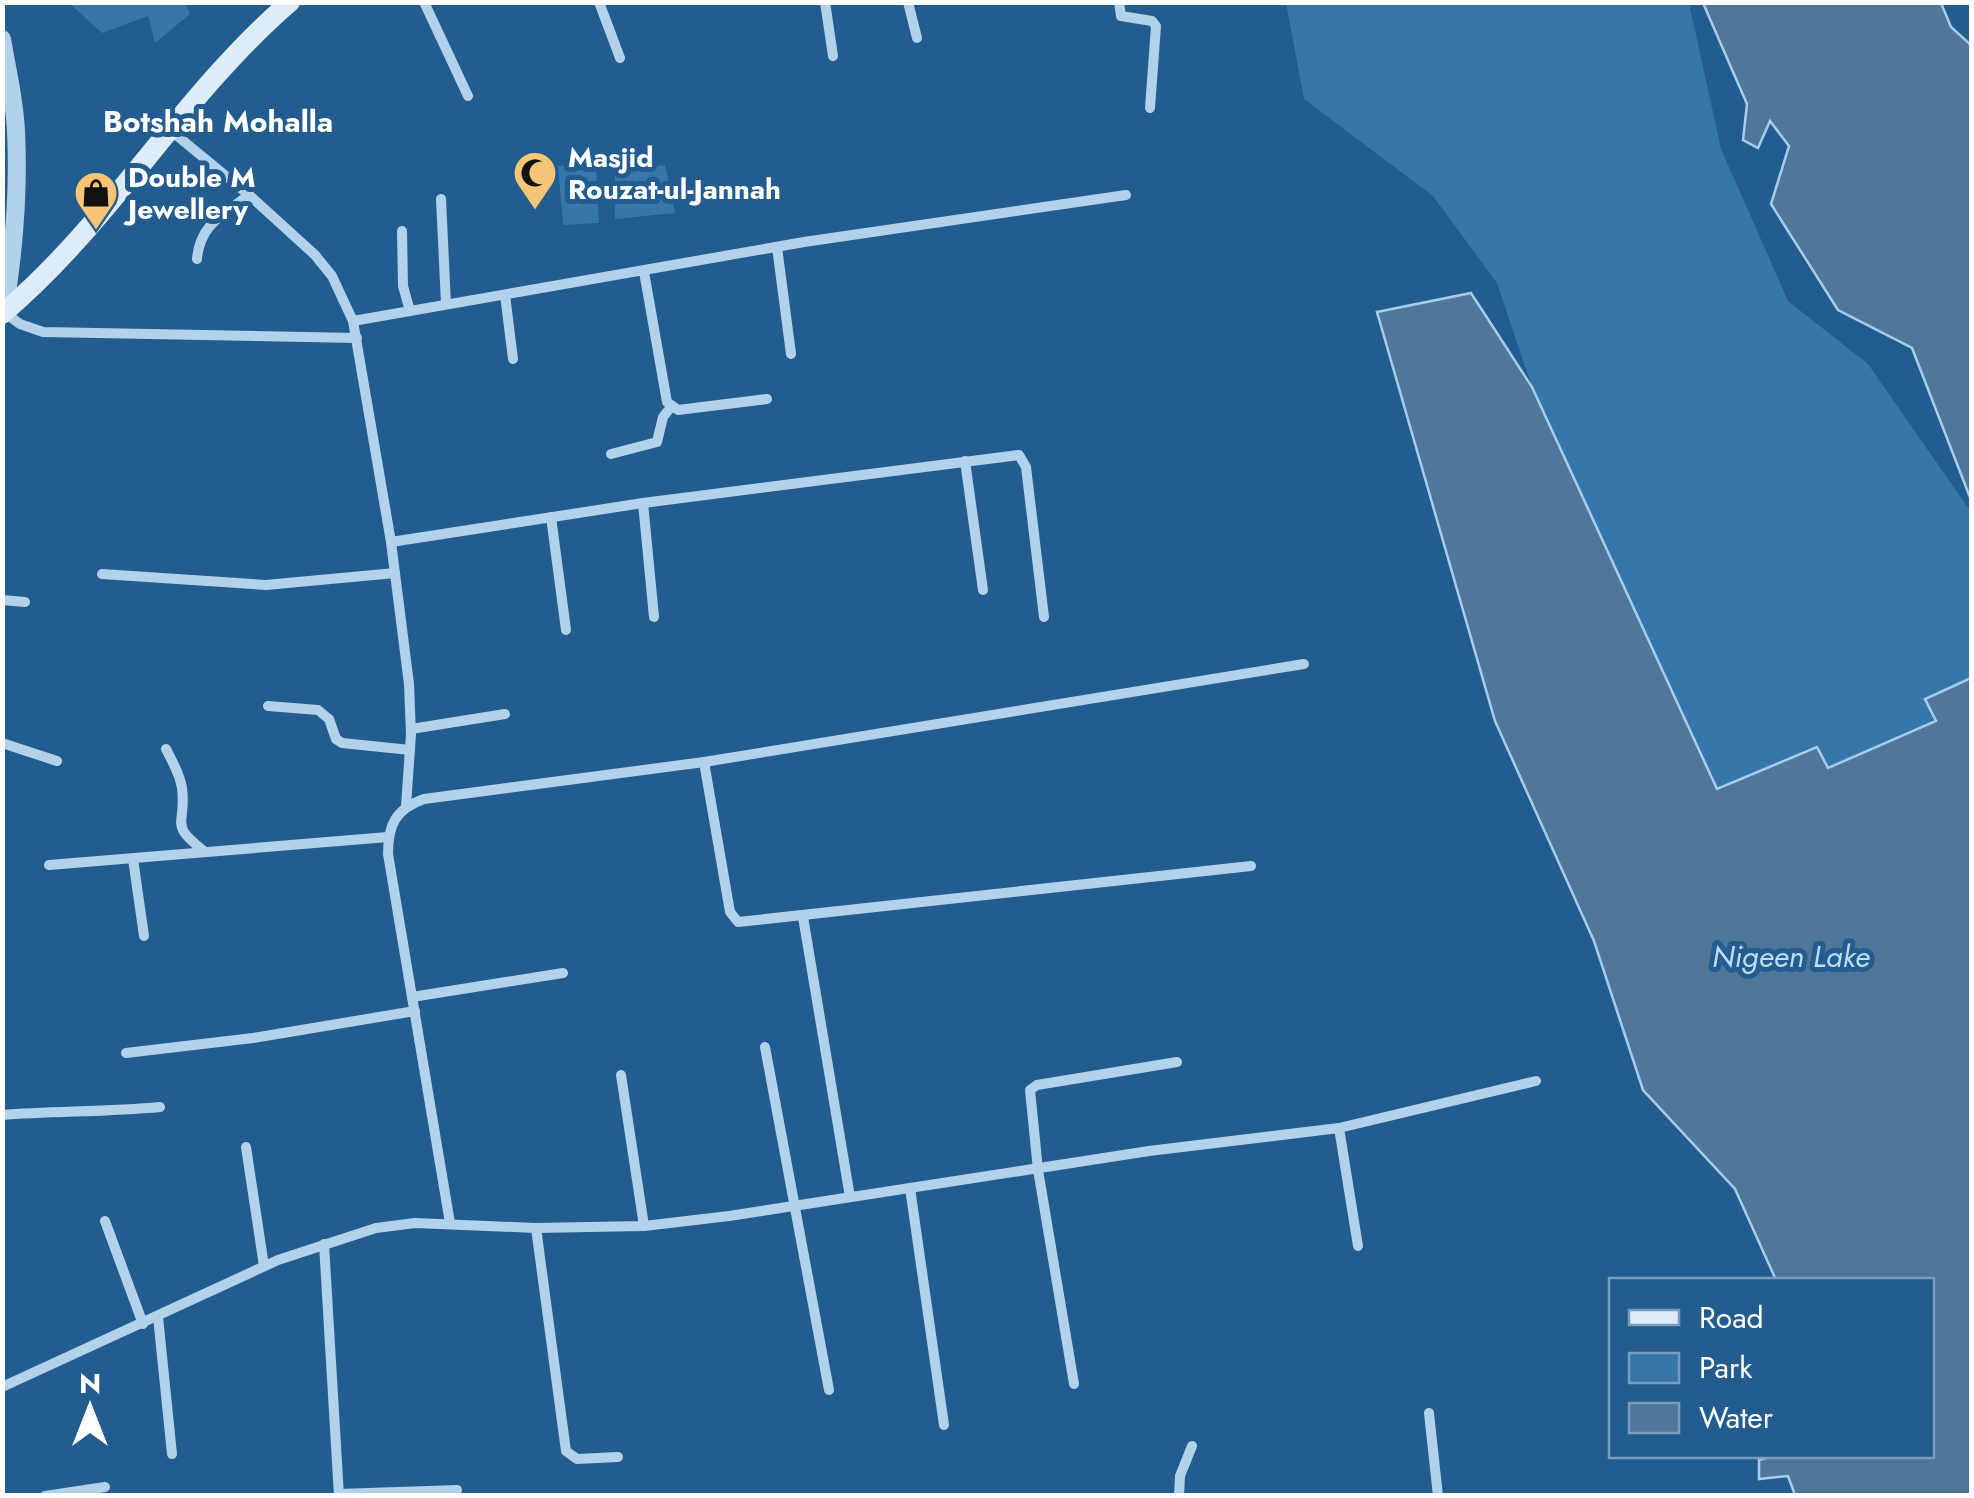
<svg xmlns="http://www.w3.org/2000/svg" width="1974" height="1498" font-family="Jost,sans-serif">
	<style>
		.green { fill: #3776ab }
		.water { fill: #4f779a; stroke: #a6cdec; stroke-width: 2.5 }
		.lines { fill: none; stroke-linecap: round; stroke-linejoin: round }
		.minor { stroke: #b2d1eb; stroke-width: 10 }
		.tertiary { stroke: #b2d1eb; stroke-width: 18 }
		.secondary { stroke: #deecf9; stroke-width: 20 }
		.labels { text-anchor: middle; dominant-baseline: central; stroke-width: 10; stroke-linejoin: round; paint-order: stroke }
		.poi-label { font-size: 28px; font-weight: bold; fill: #fff; stroke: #235c8e; text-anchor: start }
		.neighbourhood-label { font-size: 30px; font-weight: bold; fill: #fff; stroke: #235c8e }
		.water-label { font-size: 30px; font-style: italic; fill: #bedbf2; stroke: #235c8e }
	</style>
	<rect width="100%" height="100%" fill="#235c8e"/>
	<g class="green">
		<polygon points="69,3 188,3 186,5 190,14 155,43 148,16 102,33"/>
		<polygon points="1286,3 1689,3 1721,149 1788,301 1868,364 1971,512 1971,678 1925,699 1936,720 1827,768 1816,748 1717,789 1532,387 1497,283 1433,196 1304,99"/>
		<polygon points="596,164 599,223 563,225 558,166"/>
		<polygon points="665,165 675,213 615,219 615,172"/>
	</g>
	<g class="water">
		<polygon points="1703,3 1941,3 1951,27 1971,45 1971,500 1912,348 1838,310 1771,204 1789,146 1770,121 1758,148 1743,140 1747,104"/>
		<polygon points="1471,293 1532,387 1717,789 1817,747 1828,768 1936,721 1925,699 1971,678 1971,1495 1795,1495 1788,1476 1759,1479 1759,1460 1774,1456 1932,1456 1932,1280 1776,1280 1735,1189 1643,1090 1594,941 1495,721 1377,312"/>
	</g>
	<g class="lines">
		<g class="minor">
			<polyline points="424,2 468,96"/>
			<polyline points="599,2 620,58"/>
			<polyline points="825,2 833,56"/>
			<polyline points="908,2 917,38"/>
			<polyline points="1119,2 1121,16 1152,21 1156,26 1150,108"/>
			<polyline points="170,130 249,195 315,255 332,276 353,321 391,542 409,684 411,734 406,806"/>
			<polyline points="441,199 446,304"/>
			<polyline points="402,231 403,286 410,311"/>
			<polyline points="777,247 791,354"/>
			<path d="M197 259C200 224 223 215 249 195"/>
			<polyline points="644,272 667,402 678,410 767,399"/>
			<polyline points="505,295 513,359"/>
			<polyline points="4,312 20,324 43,332 357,338"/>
			<polyline points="353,321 804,242 1126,195"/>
			<polyline points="611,454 657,442 663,417 671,407"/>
			<polyline points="965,461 983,590"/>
			<polyline points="643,503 654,617"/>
			<polyline points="551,517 566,630"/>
			<polyline points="391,542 643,503 1019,455 1026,467 1044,617"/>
			<polyline points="102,574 266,585 395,573"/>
			<polyline points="2,600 25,602"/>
			<polyline points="268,706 318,710 329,719 336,739 342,743 410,750"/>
			<polyline points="411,729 505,714"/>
			<polyline points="2,743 57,761"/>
			<path d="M166 749C172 761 180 774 182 788 187 827 167 822 205 852"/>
			<polyline points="704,762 730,912 738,922 1251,866"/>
			<polyline points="133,859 144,936"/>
			<polyline points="49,865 388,837"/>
			<polyline points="803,917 850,1197"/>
			<polyline points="412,997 563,973"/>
			<polyline points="765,1047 829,1390"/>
			<polyline points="126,1053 253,1038 415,1011"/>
			<polyline points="621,1075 644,1226"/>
			<path d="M2 1115C55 1111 107 1112 160 1107"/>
			<polyline points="1339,1128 1358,1246"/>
			<polyline points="246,1147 264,1266"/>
			<polyline points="910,1188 944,1425"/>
			<polyline points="105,1221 143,1324"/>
			<path d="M450 1223 388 854C388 824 396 809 424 799L704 762 1304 664"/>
			<polyline points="536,1228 566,1451 577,1459 618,1457"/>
			<polyline points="324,1244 339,1496"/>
			<polyline points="158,1317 172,1454"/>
			<polyline points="1074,1384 1038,1170 1030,1090 1037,1085 1177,1062"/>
			<polyline points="2,1387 278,1260 376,1228 415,1223 536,1228 644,1226 729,1216 1149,1151 1339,1128 1536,1081"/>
			<polyline points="1429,1413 1438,1496"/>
			<polyline points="339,1494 457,1490"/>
			<polyline points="45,1496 105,1487"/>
			<polyline points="1179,1496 1180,1476 1192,1446"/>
		</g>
		<path class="tertiary" d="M2 39C7 70 15 101 16 132 19 193 14 252 4 312"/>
		<path class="secondary" d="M2 314C111 222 182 95 290 2"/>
	</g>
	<defs>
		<symbol id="mosque-pin" viewBox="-11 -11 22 30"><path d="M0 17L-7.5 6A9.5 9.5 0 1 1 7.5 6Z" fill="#f7c575" stroke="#235c8e"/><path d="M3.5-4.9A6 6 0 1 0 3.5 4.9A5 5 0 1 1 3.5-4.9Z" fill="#111"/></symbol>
		<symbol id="shop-pin" viewBox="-11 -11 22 30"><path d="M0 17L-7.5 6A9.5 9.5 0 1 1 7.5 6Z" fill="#f7c575" stroke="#235c8e"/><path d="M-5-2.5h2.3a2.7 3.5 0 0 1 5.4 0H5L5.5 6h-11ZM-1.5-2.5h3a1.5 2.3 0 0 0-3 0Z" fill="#111"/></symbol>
	</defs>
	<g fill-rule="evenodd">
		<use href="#mosque-pin" x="510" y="148" width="50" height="68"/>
		<use href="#shop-pin" x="71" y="168" width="50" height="68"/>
	</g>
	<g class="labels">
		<g class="poi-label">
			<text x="568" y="157">Masjid<tspan x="568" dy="32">Rouzat-ul-Jannah</tspan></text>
			<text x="128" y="177">Double M<tspan x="128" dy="32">Jewellery</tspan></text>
		</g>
		<g class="neighbourhood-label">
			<text x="218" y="121">Botshah Mohalla</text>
		</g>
		<g class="water-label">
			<text x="1791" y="956">Nigeen Lake</text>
		</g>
	</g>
	<rect width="1974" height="1498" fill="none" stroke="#ffffff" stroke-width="10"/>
	<rect x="1609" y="1278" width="325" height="180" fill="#235c8e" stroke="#7b9dbb" stroke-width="2.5"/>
	<rect x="1629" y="1310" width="50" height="15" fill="#deecf9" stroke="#7b9dbb" stroke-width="2.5"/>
	<text x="1699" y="1328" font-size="30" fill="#ffffff">Road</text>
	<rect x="1629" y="1353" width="50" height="30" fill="#3776ab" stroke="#7b9dbb" stroke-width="2.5"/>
	<text x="1699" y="1378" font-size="30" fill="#ffffff">Park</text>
	<rect x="1629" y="1403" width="50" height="30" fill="#4f779a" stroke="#7b9dbb" stroke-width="2.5"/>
	<text x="1699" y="1428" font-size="30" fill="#ffffff">Water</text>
	<g transform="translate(90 1408)" stroke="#235c8e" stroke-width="8" paint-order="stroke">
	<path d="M0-8L18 38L0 25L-18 38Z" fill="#ffffff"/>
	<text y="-15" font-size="28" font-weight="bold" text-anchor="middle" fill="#ffffff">N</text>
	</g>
</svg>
